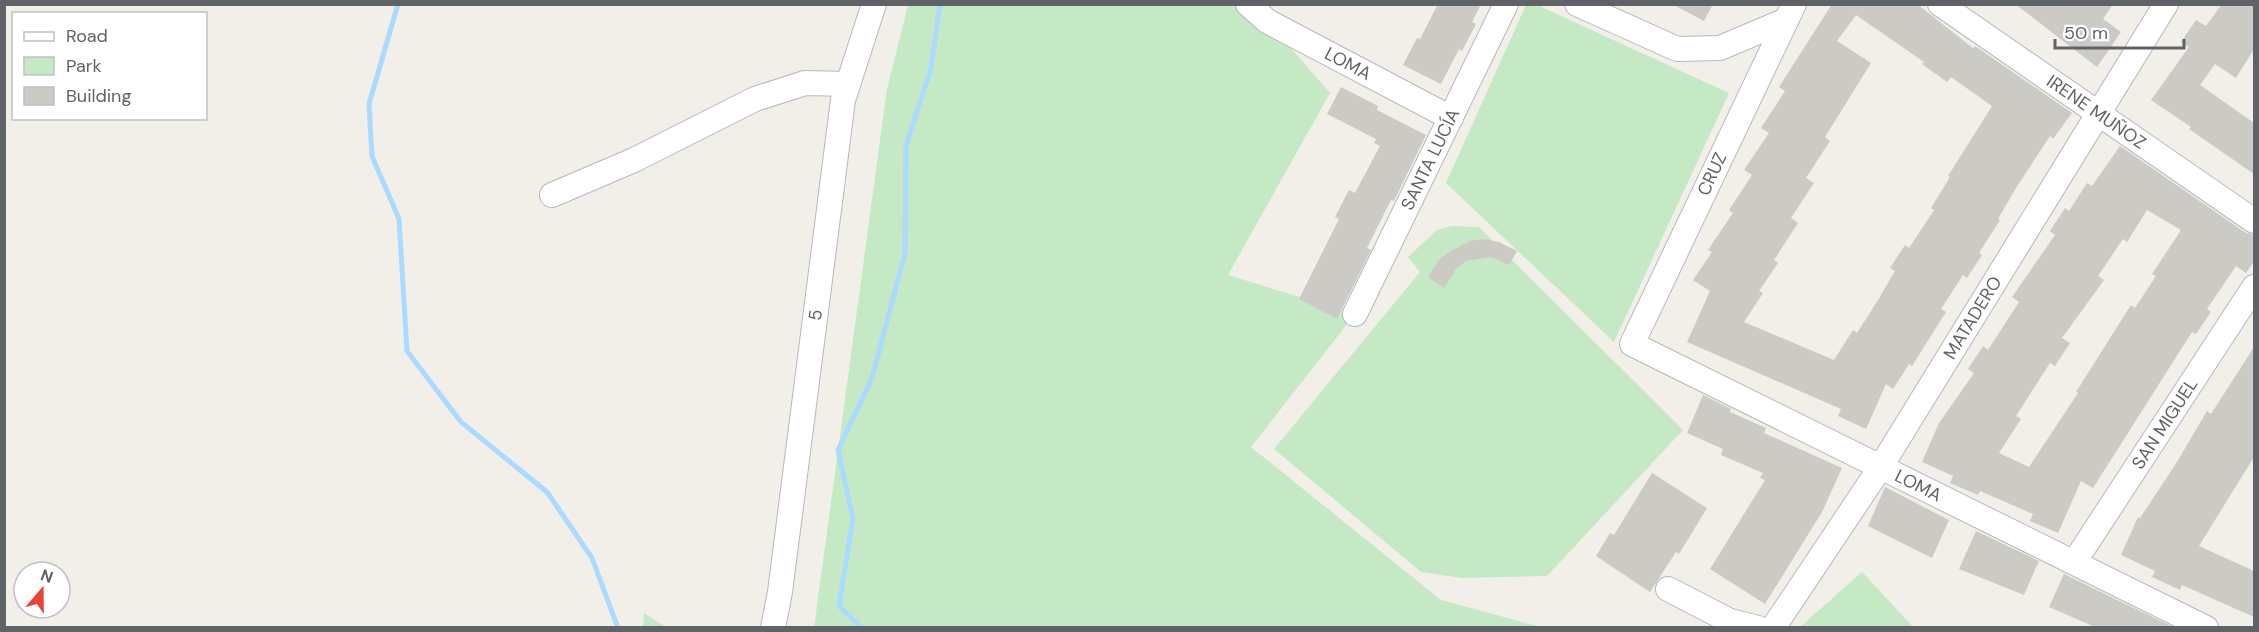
<svg xmlns="http://www.w3.org/2000/svg" width="2259" height="632" font-family="'DM Sans',sans-serif">
	<style>
		.green { fill: #c5e8c5 }
		.lines { fill: none; stroke-linecap: round; stroke-linejoin: round }
		.stream { stroke: #aadaff; stroke-width: 5 }
		.building { fill: #cccac5; fill-rule: evenodd }
		.minor-casing { stroke: #b5b8bc; stroke-width: 26 }
		.minor { stroke: #fff; stroke-width: 24 }
		.labels { text-anchor: middle; dominant-baseline: central; stroke-width: 6; stroke-linejoin: round; paint-order: stroke }
		.street-label { font-size: 18px; fill: #5f6368; stroke: #fff }
	</style>
	<rect width="100%" height="100%" fill="#f1efe8"/>
	<g class="green">
		<polygon points="1230,4 1267,21 1330,93 1228,275 1355,314 1251,447 1441,600 1541,627 814,628 887,89 908,5"/>
		<polygon points="1526,5 1537,5 1729,93 1614,342 1446,183"/>
		<polygon points="1452,226 1479,227 1683,430 1547,576 1462,578 1421,572 1274,449 1420,272 1408,257 1437,230"/>
		<polygon points="1862,572 1913,627 1800,627"/>
		<polygon points="644,613 666,627 643,627"/>
	</g>
	<g class="lines">
		<g class="stream">
			<polyline points="398,4 369,104 372,156 399,219 407,351 461,422 547,492 592,558 618,628"/>
			<polyline points="862,628 839,606 853,519 838,450 872,378 905,253 906,146 931,68 940,4"/>
		</g>
	</g>
	<g class="building">
		<polygon points="1438,4 1481,4 1472,22 1476,24 1462,51 1459,49 1441,84 1403,65 1417,38 1420,39"/>
		<polygon points="1672,4 1713,4 1704,21"/>
		<path d="M1832 4H1917L1973 48 1975 46 2072 113 2053 139 2050 136 2016 188 1998 219 2000 220 1979 253 1982 255 1967 278 1963 275 1941 309 1946 312 1912 366 1909 364 1893 389 1886 384 1866 429 1838 416 1841 409 1687 342 1710 291 1693 280 1712 252 1708 250 1733 213 1729 210 1752 175 1744 170 1769 133 1761 128 1785 91 1779 87ZM1856 15 1924 62 1922 64 1947 82 1951 77 1992 106 1948 176 1950 177 1931 208 1934 210 1909 248 1905 245 1890 268 1895 271 1878 300 1857 333 1853 330 1834 360 1744 322 1763 293 1759 291 1778 263 1774 260 1798 223 1791 218 1814 183 1806 178 1830 141 1825 137 1871 63 1837 41Z"/>
		<polygon points="2015,4 2113,4 2103,19 2121,32 2097,67"/>
		<polygon points="2222,4 2254,4 2254,49 2236,78 2215,64 2200,85 2254,123 2254,174 2189,129 2191,127 2151,100 2189,47 2181,42 2196,20 2206,26"/>
		<polygon points="1341,87 1378,106 1377,110 1426,135 1394,201 1391,200 1367,248 1371,250 1337,319 1299,299 1339,219 1335,217 1349,190 1355,193 1380,146 1374,143 1376,139 1327,114"/>
		<path d="M2120 146 2246 233 2254 235V261L2246 273 2236 266 2207 309 2211 312 2196 334 2192 332 2093 488 2081 481 2058 533 2030 521 2033 514 1980 491 1978 495 1950 483 1953 476 1922 462 1939 423 1974 373 1968 369 1983 346 1988 350 2019 302 2012 297 2055 235 2050 231 2065 208 2069 211 2087 183 2092 186ZM2147 210 2181 230 2152 274 2156 276 2135 308 2131 305 2076 392 2078 393 2029 467 1999 453 2021 419 2016 416 2050 363 2055 366 2070 343 2062 338 2104 280 2098 276 2123 239 2127 242Z"/>
		<polygon points="1483,239 1499,242 1517,251 1509,265 1491,257 1466,261 1456,269 1444,288 1428,277 1439,260 1449,252 1470,241"/>
		<polygon points="2254,347 2254,457 2199,546 2254,571 2254,617 2182,585 2180,590 2152,577 2155,571 2121,555 2138,517 2140,518 2177,462 2207,411 2211,414"/>
		<polygon points="1703,395 1731,409 1730,412 1766,428 1764,433 1842,468 1822,512 1765,604 1710,569 1765,480 1760,478 1763,473 1721,455 1723,449 1687,433"/>
		<polygon points="1652,473 1707,508 1679,554 1676,552 1650,592 1596,556 1610,533 1614,535"/>
		<polygon points="1885,487 1949,520 1932,558 1868,526"/>
		<polygon points="1976,531 2039,561 2024,595 1959,569"/>
		<polygon points="2064,574 2173,627 2095,627 2049,607"/>
	</g>
	<g class="lines">
		<defs>
			<g id="minor">
				<path id="s1" d="M1248 4 1267 21 1451 118"/>
				<polyline points="1577,4 1677,49 1720,48 1784,21"/>
				<path id="s2" d="M1794 4 1632 344 2206 628"/>
				<path id="s3" d="M1940 4 2254 221"/>
				<polyline points="552,195 634,160 755,99 805,83 848,84"/>
				<path id="s4" d="M1355 314 1506 4"/>
				<path id="s5" d="M2075 561 2254 287"/>
				<polyline points="1668,589 1730,621 1758,628"/>
				<path id="s6" d="M773 628 780 592 843 100 874 4"/>
				<path id="s7" d="M1773 628 1880 468 2166 4"/>
			</g>
		</defs>
		<use href="#minor" class="minor-casing"/>
		<use href="#minor" class="minor"/>
	</g>
	<g class="labels">
		<g class="street-label">
			<text stroke="none"><textPath href="#s1" startOffset="117">LOMA</textPath></text>
			<text stroke="none"><textPath href="#s3" startOffset="190">IRENE MUÑOZ</textPath></text>
			<text stroke="none"><textPath href="#s4" startOffset="172">SANTA LUCÍA</textPath></text>
			<text transform="translate(1712 174) rotate(-65)">CRUZ</text>
			<text stroke="none"><textPath href="#s6" startOffset="316">5</textPath></text>
			<text stroke="none"><textPath href="#s7" startOffset="369">MATADERO</textPath></text>
			<text stroke="none"><textPath href="#s5" startOffset="164">SAN MIGUEL</textPath></text>
			<text stroke="none"><textPath href="#s2" startOffset="696">LOMA</textPath></text>
		</g>
	</g>
	<rect width="2259" height="632" fill="none" stroke="#5f6368" stroke-width="12"/>
	<rect x="12" y="12" width="195" height="108" fill="#ffffff" stroke="#bfc1c3" stroke-width="1.5"/>
	<rect x="24" y="32" width="30" height="9" fill="#ffffff" stroke="#bfc1c3" stroke-width="1.5"/>
	<text x="66" y="42" font-size="18" fill="#5f6368">Road</text>
	<rect x="24" y="57" width="30" height="18" fill="#c5e8c5" stroke="#bfc1c3" stroke-width="1.5"/>
	<text x="66" y="72" font-size="18" fill="#5f6368">Park</text>
	<rect x="24" y="87" width="30" height="18" fill="#cccac5" stroke="#bfc1c3" stroke-width="1.5"/>
	<text x="66" y="102" font-size="18" fill="#5f6368">Building</text>
	<g transform="translate(42 590) rotate(20)"><circle r="28" fill="#ffffff" stroke="#bfc1c3" stroke-width="1.5"/>
	<path d="M0-4.5L10 22L0 15L-10 22Z" fill="#ea4335"/>
	<text y="-9" font-size="16" font-weight="bold" text-anchor="middle" fill="#5f6368">N</text>
	</g>
	<path d="M2055 39v9h129v-9" fill="none" stroke="#5f6368" stroke-width="3"/>
	<text x="2064" y="39" font-size="18" fill="#5f6368" stroke="#ffffff" stroke-width="4.5" paint-order="stroke">50 m</text>
</svg>
